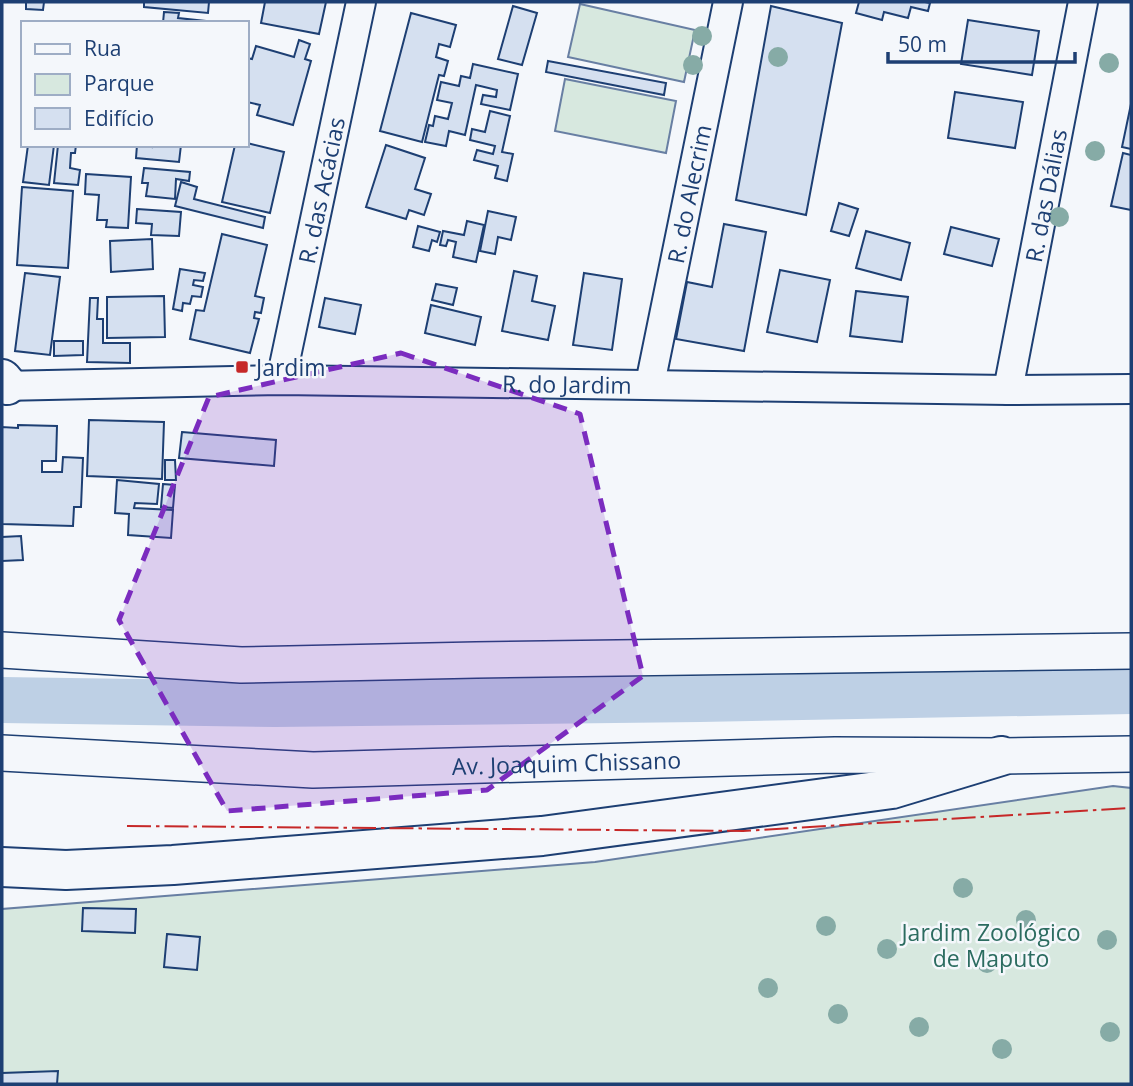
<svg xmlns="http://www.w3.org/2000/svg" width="1133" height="1086" font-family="'Open Sans',sans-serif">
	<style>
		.green { fill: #d7e8df; stroke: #687fa3; stroke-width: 2 }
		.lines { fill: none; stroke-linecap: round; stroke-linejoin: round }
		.river { stroke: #bed0e5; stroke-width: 46 }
		.building { fill: #d5e0f0; stroke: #1d3f73; stroke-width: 2 }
		.minor-casing { stroke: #1d3f73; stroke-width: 32 }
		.major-casing { stroke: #1d3f73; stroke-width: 38 }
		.highway-casing { stroke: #1d3f73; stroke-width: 42 }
		.minor { stroke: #f4f7fb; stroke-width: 28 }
		.major { stroke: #f4f7fb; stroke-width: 35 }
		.highway { stroke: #f4f7fb; stroke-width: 38 }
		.power { stroke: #c62828; stroke-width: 2; stroke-dasharray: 24 5 3.5 5; stroke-linecap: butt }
		.tree { fill: #86aba6 }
		.marked { fill: #7b2cbf; fill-opacity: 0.2; stroke: #7b2cbf; stroke-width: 5; stroke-dasharray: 14 9; stroke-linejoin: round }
		.poi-dot { fill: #c62828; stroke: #f4f7fb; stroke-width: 2.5 }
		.labels { text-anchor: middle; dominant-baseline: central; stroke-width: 5; stroke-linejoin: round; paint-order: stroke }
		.street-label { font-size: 23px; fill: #1d3f73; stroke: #f4f7fb }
		.poi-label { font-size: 23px; fill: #1d3f73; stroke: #f4f7fb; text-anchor: start }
		.park-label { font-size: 23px; fill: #2c6c60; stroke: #f4f7fb }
	</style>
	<rect width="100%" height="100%" fill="#f4f7fb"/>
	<g class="green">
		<polygon points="580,4 695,30 684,82 568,57"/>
		<polygon points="565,79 676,101 666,153 555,131"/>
		<polygon points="1113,786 1131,788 1131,1084 2,1084 2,909 595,862"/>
	</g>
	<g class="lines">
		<polyline class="river" points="2,700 275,704 700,699 1131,691"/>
	</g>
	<g class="building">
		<polygon points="26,2 44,2 43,10 26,9"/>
		<polygon points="144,2 209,2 208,13 144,7"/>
		<polygon points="265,2 326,2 319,34 261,23"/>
		<polygon points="859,2 925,2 930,3 928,11 911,7 908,18 884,12 882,20 856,13"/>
		<polygon points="513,6 537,13 522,65 498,59"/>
		<polygon points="771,6 842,23 806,215 736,200"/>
		<polygon points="164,12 179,13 178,18 225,23 163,23"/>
		<polygon points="411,13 456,25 450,47 439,44 436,57 448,61 444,76 439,75 422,142 380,131"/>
		<polygon points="968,20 1039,31 1032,75 961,64"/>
		<polygon points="299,40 310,44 305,59 311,61 293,125 257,115 260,105 247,102 247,58 252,59 256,46 294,57"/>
		<polygon points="548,61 666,83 664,95 546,72"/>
		<polygon points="473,64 518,74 510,110 481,104 483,95 496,97 497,90 476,85 465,135 449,131 446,146 425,142 429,125 433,126 435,116 448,119 452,103 437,100 441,82 459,86 461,76 470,78"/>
		<polygon points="955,92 1023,102 1015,148 948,138"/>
		<polygon points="1131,104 1131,149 1122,147"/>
		<polygon points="490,111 510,116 502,152 513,154 507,181 495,178 498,166 474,160 477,150 493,154 495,146 470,140 472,129 485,132"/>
		<polygon points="247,143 284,152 270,213 222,202 235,145 247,145"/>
		<polygon points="28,145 54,145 49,185 23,182"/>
		<polygon points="58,145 76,145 75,153 71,153 70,168 80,170 78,185 54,183"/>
		<polygon points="137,145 152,147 152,145 181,145 179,162 136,158"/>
		<polygon points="386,145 425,158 415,189 431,194 424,215 409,210 406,219 366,207"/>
		<polygon points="1123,153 1131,155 1131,210 1111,206"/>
		<polygon points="144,168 190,172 189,181 176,179 175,199 146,196 148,183 142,183"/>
		<polygon points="86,174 131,177 128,228 106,227 107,220 97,220 99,195 85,194"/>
		<polygon points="181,182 197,187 194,199 265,217 263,228 175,206"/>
		<polygon points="22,187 73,191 68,268 17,265"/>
		<polygon points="839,203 858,209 849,236 831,231"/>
		<polygon points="137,209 181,212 179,236 151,235 152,224 136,223"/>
		<polygon points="488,211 516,217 511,240 498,237 495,254 480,251"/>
		<polygon points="467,221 484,225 476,262 453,257 456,242 448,240 446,246 440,245 443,231 464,235"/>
		<polygon points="724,224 766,232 744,351 676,339 687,282 712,287"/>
		<polygon points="418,226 440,232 437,242 432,240 429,251 413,247"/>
		<polygon points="951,227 999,239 992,266 944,254"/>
		<polygon points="866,231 910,243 901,280 856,268"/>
		<polygon points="222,234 267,245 255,296 264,298 261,313 255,312 254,318 259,319 250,353 190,339 196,310 204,311"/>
		<polygon points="152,239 153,269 111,272 110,241"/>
		<polygon points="180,269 205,273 203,281 194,280 193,285 203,287 201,297 192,296 190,304 183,303 182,311 173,309"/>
		<polygon points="780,270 830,280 817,342 767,332"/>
		<polygon points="514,271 537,276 532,301 555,306 548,340 502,331"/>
		<polygon points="25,273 60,277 50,355 15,351"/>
		<polygon points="584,273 622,279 612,350 573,345"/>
		<polygon points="436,284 457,288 453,305 432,300"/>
		<polygon points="856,291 908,297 902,342 850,336"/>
		<polygon points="164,296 165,337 107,338 107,297"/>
		<polygon points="90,298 98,298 97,319 103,319 103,343 130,343 130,363 87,362"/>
		<polygon points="325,298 361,305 355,334 319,327"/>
		<polygon points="431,305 481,317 475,345 425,333"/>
		<polygon points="54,341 83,341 83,355 54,356"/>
		<polygon points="89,420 164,422 162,479 87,476"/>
		<polygon points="18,425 57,426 56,461 42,461 42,472 62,472 63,457 83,458 81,507 74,507 73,526 2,524 2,427 18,428"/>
		<polygon points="182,432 276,440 274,466 179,458"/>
		<polygon points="165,460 175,460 176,480 165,480"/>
		<polygon points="117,480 159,484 157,504 135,503 134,508 173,510 171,538 128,535 129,514 115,513"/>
		<polygon points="163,484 175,485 173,508 161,507"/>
		<polygon points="21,536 23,560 2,561 2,537"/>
		<polygon points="83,908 136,909 135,933 82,931"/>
		<polygon points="167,934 200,937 197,970 164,967"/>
		<polygon points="58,1071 57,1084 2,1084 2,1073"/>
	</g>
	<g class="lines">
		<defs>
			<g id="minor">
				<path id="s1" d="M281 380 361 2"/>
				<path id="s2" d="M650 384 728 2"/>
				<path id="s3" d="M2 386 281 380 1008 390 1131 389"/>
				<path id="s4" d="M1008 390 1083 2"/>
			</g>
			<g id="major">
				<polyline points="2,650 241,665 476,660 1131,651"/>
				<path id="s5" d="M2 753 313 770 835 755 1001 756 1131 754"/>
			</g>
			<g id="highway">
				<polyline points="2,379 7,385"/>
				<polyline points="2,867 66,870 173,865 542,836 892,789 1001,756"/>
			</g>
		</defs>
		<use href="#minor" class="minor-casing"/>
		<use href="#major" class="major-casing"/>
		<use href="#highway" class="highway-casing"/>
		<use href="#minor" class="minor"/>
		<use href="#major" class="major"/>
		<use href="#highway" class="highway"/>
		<polyline class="power" points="127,826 743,831 1131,808"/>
	</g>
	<g class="tree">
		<circle cx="702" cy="36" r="10"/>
		<circle cx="778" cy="57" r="10"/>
		<circle cx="1109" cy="63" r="10"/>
		<circle cx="693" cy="65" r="10"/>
		<circle cx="1095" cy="151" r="10"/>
		<circle cx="1059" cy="217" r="10"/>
		<circle cx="963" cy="888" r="10"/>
		<circle cx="1026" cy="920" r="10"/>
		<circle cx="826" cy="926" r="10"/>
		<circle cx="1107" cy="940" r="10"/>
		<circle cx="887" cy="949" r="10"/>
		<circle cx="987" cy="963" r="10"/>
		<circle cx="768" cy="988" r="10"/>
		<circle cx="838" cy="1014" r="10"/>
		<circle cx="919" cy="1027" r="10"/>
		<circle cx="1110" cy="1032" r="10"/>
		<circle cx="1002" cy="1049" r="10"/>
	</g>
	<path class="marked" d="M401 353 580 414 643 676 487 790 227 811 119 620 209 397Z"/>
	<rect class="poi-dot" x="235" y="360" width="14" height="14" rx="3.5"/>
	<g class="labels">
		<g class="street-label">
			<text stroke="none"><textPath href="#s1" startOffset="194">R. das Acácias</textPath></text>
			<text stroke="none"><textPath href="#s2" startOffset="194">R. do Alecrim</textPath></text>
			<text stroke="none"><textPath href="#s4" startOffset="198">R. das Dálias</textPath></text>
			<text stroke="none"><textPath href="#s3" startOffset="565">R. do Jardim</textPath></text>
			<text stroke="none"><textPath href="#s5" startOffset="565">Av. Joaquim Chissano</textPath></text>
		</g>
		<g class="poi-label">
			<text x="256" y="367">Jardim</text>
		</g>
		<g class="park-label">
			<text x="991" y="932">Jardim Zoológico<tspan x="991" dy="26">de Maputo</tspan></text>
		</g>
	</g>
	<rect width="1133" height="1086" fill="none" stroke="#1d3f73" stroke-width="7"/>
	<rect x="21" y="21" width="228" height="126" fill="#f4f7fb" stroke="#9eadc5" stroke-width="2"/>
	<rect x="35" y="44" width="35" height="10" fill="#f4f7fb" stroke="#9eadc5" stroke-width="2"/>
	<text x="84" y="56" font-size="21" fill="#1d3f73">Rua</text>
	<rect x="35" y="74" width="35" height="21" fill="#d7e8df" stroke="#9eadc5" stroke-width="2"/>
	<text x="84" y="91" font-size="21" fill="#1d3f73">Parque</text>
	<rect x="35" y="108" width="35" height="21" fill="#d5e0f0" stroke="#9eadc5" stroke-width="2"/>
	<text x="84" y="126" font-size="21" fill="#1d3f73">Edifício</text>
	<path d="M888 52v10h187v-10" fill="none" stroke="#1d3f73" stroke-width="3.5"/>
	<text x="898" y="52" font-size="21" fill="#1d3f73" stroke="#f4f7fb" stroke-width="5" paint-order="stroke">50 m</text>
</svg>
